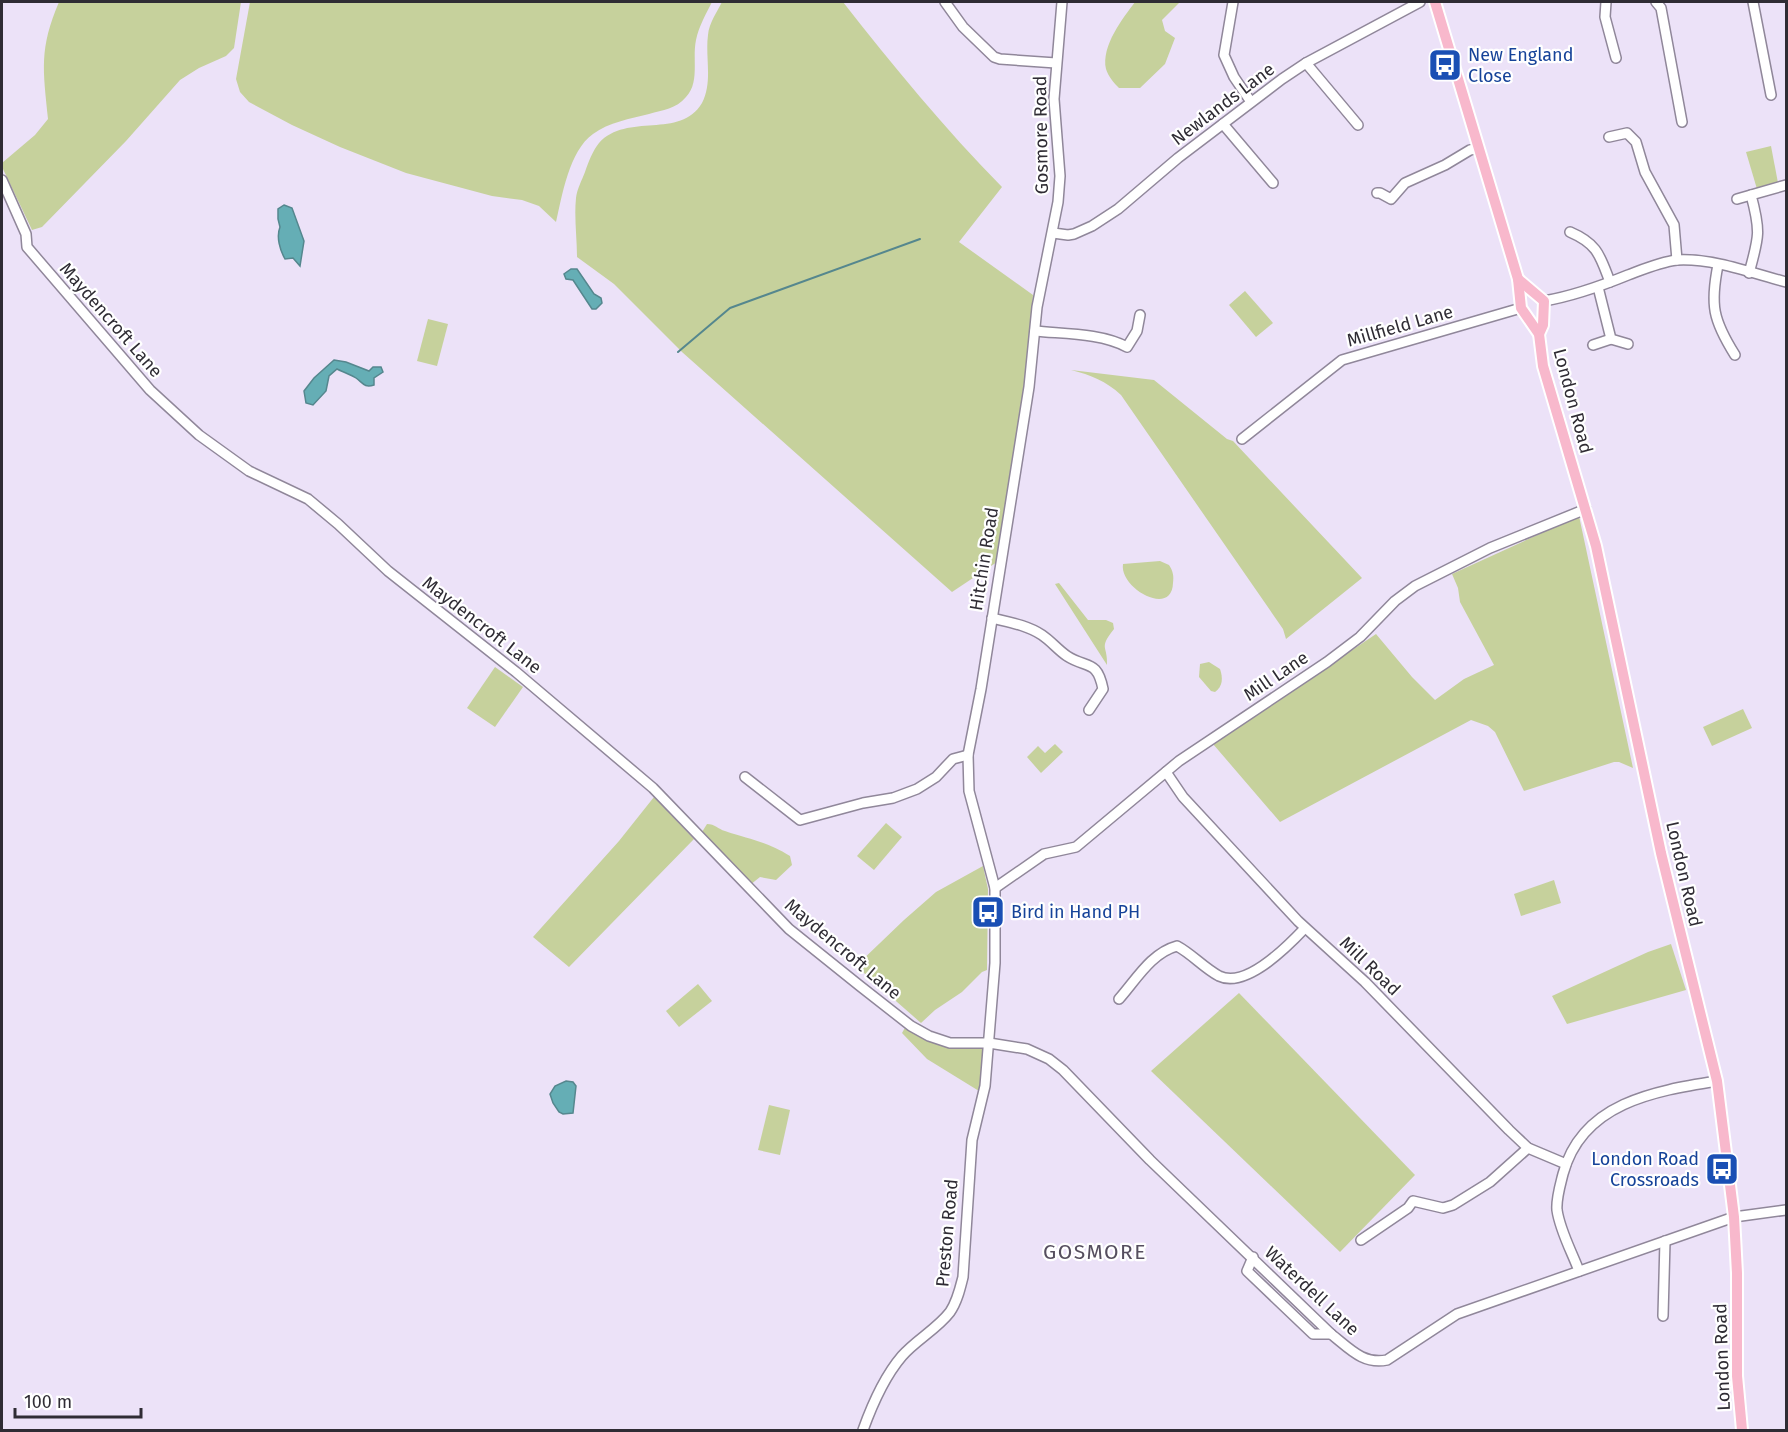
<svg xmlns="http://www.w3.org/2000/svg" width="1788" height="1432" font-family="'Fira Sans',sans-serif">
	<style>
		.green { fill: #c6d19c }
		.water { fill: #65aeb5; stroke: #55878e; stroke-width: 1.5 }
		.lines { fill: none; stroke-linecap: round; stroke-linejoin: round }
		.stream { stroke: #55878e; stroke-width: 2 }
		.minor-casing { stroke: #90879a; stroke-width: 12 }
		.major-casing { stroke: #fff; stroke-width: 14 }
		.minor { stroke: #fff; stroke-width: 9 }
		.major { stroke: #f8b8cc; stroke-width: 10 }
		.labels { text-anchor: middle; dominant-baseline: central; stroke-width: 4.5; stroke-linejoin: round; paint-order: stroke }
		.transit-label { font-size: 18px; fill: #164399; stroke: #fff; text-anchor: start }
		.street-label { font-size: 18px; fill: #2f2c34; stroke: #fff }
		.quarter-label { font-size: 21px; letter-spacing: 1.5px; fill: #564e5f; stroke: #fff }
	</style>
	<rect width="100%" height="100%" fill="#ece2f8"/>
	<g class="green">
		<path d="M59 2H241L234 48 226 56 199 68 180 80 126 141 42 227 32 230 3 169 2 163 35 135 48 119C43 69 39 49 59 2Z"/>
		<path d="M250 2H712C706 14 699 26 696 40 692 59 700 82 686 97 676 109 663 110 649 114 630 119 609 122 593 134 569 151 562 196 556 222L539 206 522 200 492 196 406 173 340 147 292 125 249 102 240 92 236 79Z"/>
		<path d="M722 2H843C893 66 945 129 1002 187L959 242 1033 295 1026 382 997 562 952 592 682 352 614 284 577 257C577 238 574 217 576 198 577 189 582 180 585 172 588 163 593 150 599 143 627 112 680 140 702 103 713 82 705 57 708 35 709 23 717 12 722 2Z"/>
		<path d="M1135 2H1180L1162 20 1165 31 1175 38 1165 64 1140 88H1119C1114 83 1108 76 1106 69 1101 46 1123 18 1135 2Z"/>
		<polygon points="1771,146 1778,183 1757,189 1746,152"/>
		<polygon points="1245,291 1273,323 1256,337 1229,305"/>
		<polygon points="428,319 448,324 437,366 417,361"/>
		<path d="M1071 370 1154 380 1227 439 1233 441 1362 578 1286 639 1283 629 1121 395C1106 381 1091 375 1071 370Z"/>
		<polygon points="1579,516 1633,768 1619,762 1614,762 1524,791 1495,732 1488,726 1471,720 1280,822 1213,744 1376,634 1412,677 1435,700 1464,679 1494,665 1460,602 1458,588 1452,574"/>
		<path d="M1160 561 1169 565C1173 571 1174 576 1173 583 1172 618 1119 588 1123 564Z"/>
		<path d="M1059 583 1088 620H1106L1113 623 1114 629C1098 649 1108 645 1107 665L1055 584Z"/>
		<path d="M1209 662 1220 669C1223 678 1223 686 1215 692L1211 691 1199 677 1200 664Z"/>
		<polygon points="495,667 523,687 495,727 467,708"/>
		<polygon points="1743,709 1752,728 1712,746 1703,727"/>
		<polygon points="1055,744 1063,752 1041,773 1027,757 1038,746 1045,753"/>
		<polygon points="654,797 694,839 569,967 533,937 619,841"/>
		<polygon points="886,823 902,837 874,870 857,856"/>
		<path d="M707 824C715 824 718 829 725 831 751 840 766 841 790 856L792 865 776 880 760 877 750 885 702 832Z"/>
		<polygon points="983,866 988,889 987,970 982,972 962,992 935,1010 921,1023 856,966 904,920 936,892"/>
		<polygon points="1554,880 1561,903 1521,916 1514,894"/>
		<polygon points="1671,944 1686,990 1567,1024 1552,996 1648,952"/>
		<polygon points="698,984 712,1001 679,1027 666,1011"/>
		<polygon points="1239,993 1415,1175 1340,1252 1151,1071"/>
		<polygon points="906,1026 937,1042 984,1046 979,1091 927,1059 902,1033"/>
		<polygon points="769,1105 790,1110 780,1155 758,1150"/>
	</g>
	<g class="water">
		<path d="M284 205 292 208 304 241 300 266 293 258 285 259C280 250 276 237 280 227L278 219V209Z"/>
		<polygon points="571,269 577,269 594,294 601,298 602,303 596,309 592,309 573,280 566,279 564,274"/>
		<path d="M334 360 346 362 369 371 373 367H381L383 372 374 378V385C364 388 363 383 356 378 353 376 341 371 337 369L329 376 326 391 313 405 306 403 304 391 314 378Z"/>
		<polygon points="566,1081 573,1082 576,1086 573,1113 563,1114 559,1112 553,1103 550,1094 555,1086"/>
	</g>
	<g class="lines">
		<polyline class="stream" points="678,352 730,308 920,239"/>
		<defs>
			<g id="minor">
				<polyline points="945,2 963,27 994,57 1000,59 1056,63"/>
				<polyline points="1233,2 1224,55 1234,77 1251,102"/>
				<polyline points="1606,2 1605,17 1616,58"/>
				<polyline points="1656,2 1661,8 1682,122"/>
				<polyline points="1753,2 1771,95"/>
				<polyline points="1306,63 1358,125"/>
				<polyline points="1223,124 1273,183"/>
				<polyline points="1609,137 1627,133 1636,142 1645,172 1674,225 1677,260"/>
				<path d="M2 180 26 234 27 247 150 390 199 435 249 471 308 499 338 524 388 571 516 672 653 788 789 929 860 986 911 1026 929 1036 950 1043H989L1027 1049 1049 1059 1063 1070 1150 1160 1331 1334C1349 1348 1363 1365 1387 1360L1457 1314 1734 1217 1786 1210"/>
				<polyline points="1377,193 1380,193 1391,199 1405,183 1445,165 1470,150 1479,148"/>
				<polyline points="1737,199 1751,195"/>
				<path d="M1570 232C1598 244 1600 256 1610 282"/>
				<polyline points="1053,233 1068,235 1074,234 1092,226 1118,209 1178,158 1282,79 1306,63 1420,2"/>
				<path d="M1718 265C1710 305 1713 320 1735 355"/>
				<path d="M1749 273C1759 237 1761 232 1751 195L1786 185"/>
				<polyline points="1598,287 1611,339 1628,344"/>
				<path d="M1544 301C1573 296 1601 286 1628 275 1644 269 1660 262 1677 260 1713 258 1752 273 1786 282"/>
				<path d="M1035 331C1064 334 1101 333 1127 347L1137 331 1140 315"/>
				<polyline points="1593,345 1611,339"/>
				<polyline points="1242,439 1342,360 1521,308"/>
				<path d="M992 618C1008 622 1027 625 1042 635 1051 641 1058 650 1067 656 1087 669 1097 659 1103 689L1089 710"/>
				<polyline points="1166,772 1183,797 1298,921 1365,982 1509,1130 1528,1148 1566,1164"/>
				<polyline points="745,777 800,820 863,803 893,798 917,789 936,777 953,759 968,755"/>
				<polyline points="995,888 1044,854 1076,847 1179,761 1327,662 1360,637 1395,601 1415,586 1490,548 1586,509"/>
				<path d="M1119 999C1136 980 1151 953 1177 946 1192 954 1204 968 1219 976 1246 989 1288 946 1305 928"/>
				<polyline points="1361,1240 1408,1208 1413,1201 1443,1208 1453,1205 1490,1182 1528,1148"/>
				<polyline points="1253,1257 1247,1271 1313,1334 1331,1334"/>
				<path d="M1579 1271C1572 1252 1560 1231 1557 1210 1556 1199 1560 1186 1563 1174 1582 1103 1654 1091 1717 1081"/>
				<polyline points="1663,1316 1665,1241"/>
				<path d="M863 1430C872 1405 884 1377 902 1356 916 1340 937 1329 950 1312 957 1302 960 1289 963 1277L972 1140 985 1086 995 963V888L969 791 968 755 981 689 1029 387 1037 307 1058 202 1060 176 1054 99 1062 2"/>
			</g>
			<g id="major">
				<polyline points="1435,2 1518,279 1521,308 1539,334 1543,366 1596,546 1661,853 1717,1081 1734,1217 1737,1273 1737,1376 1742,1430"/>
				<polyline points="1518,279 1544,301 1543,325 1539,334"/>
			</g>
		</defs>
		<use href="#minor" class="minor-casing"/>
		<use href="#major" class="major-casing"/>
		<use href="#minor" class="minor"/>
		<use href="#major" class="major"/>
	</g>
	<defs>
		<symbol id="bus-square" viewBox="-11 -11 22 22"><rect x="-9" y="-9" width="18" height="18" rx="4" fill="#1a4fb4" stroke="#fff"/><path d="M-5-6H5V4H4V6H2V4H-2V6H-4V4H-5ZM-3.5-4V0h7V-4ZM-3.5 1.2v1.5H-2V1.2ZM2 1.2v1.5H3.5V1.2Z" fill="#fff"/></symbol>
	</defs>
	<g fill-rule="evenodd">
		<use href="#bus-square" x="1426" y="46" width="38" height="38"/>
		<use href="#bus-square" x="969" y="893" width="38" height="38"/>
		<use href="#bus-square" x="1703" y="1150" width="38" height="38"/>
	</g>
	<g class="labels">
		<g class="transit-label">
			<text x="1468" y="55">New England<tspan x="1468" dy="21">Close</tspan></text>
			<text x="1011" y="912">Bird in Hand PH</text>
			<text x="1699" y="1159" text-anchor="end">London Road<tspan x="1699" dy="21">Crossroads</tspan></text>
		</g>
		<g class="street-label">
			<text transform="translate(1223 104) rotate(-37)">Newlands Lane</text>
			<text transform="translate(1041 135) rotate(-91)">Gosmore Road</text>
			<text transform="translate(111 320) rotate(49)">Maydencroft Lane</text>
			<text transform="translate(1400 326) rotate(-16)">Millfield Lane</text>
			<text transform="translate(1573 401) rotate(75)">London Road</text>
			<text transform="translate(984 559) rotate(-81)">Hitchin Road</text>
			<text transform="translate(482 625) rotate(38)">Maydencroft Lane</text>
			<text transform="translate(1276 676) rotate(-34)">Mill Lane</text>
			<text transform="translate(1684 874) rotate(77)">London Road</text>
			<text transform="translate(843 949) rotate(40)">Maydencroft Lane</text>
			<text transform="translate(1370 966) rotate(44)">Mill Road</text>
			<text transform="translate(947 1233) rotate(-85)">Preston Road</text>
			<text transform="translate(1312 1291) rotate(43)">Waterdell Lane</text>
			<text transform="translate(1722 1357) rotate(-92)">London Road</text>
		</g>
		<g class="quarter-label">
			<text x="1095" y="1252">GOSMORE</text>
		</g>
	</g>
	<rect width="1788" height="1432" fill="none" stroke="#2f2c34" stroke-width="6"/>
	<path d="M15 1408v9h126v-9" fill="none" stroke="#2f2c34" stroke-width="3"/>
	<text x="24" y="1408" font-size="18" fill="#2f2c34" stroke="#ffffff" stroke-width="4.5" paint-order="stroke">100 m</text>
</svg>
